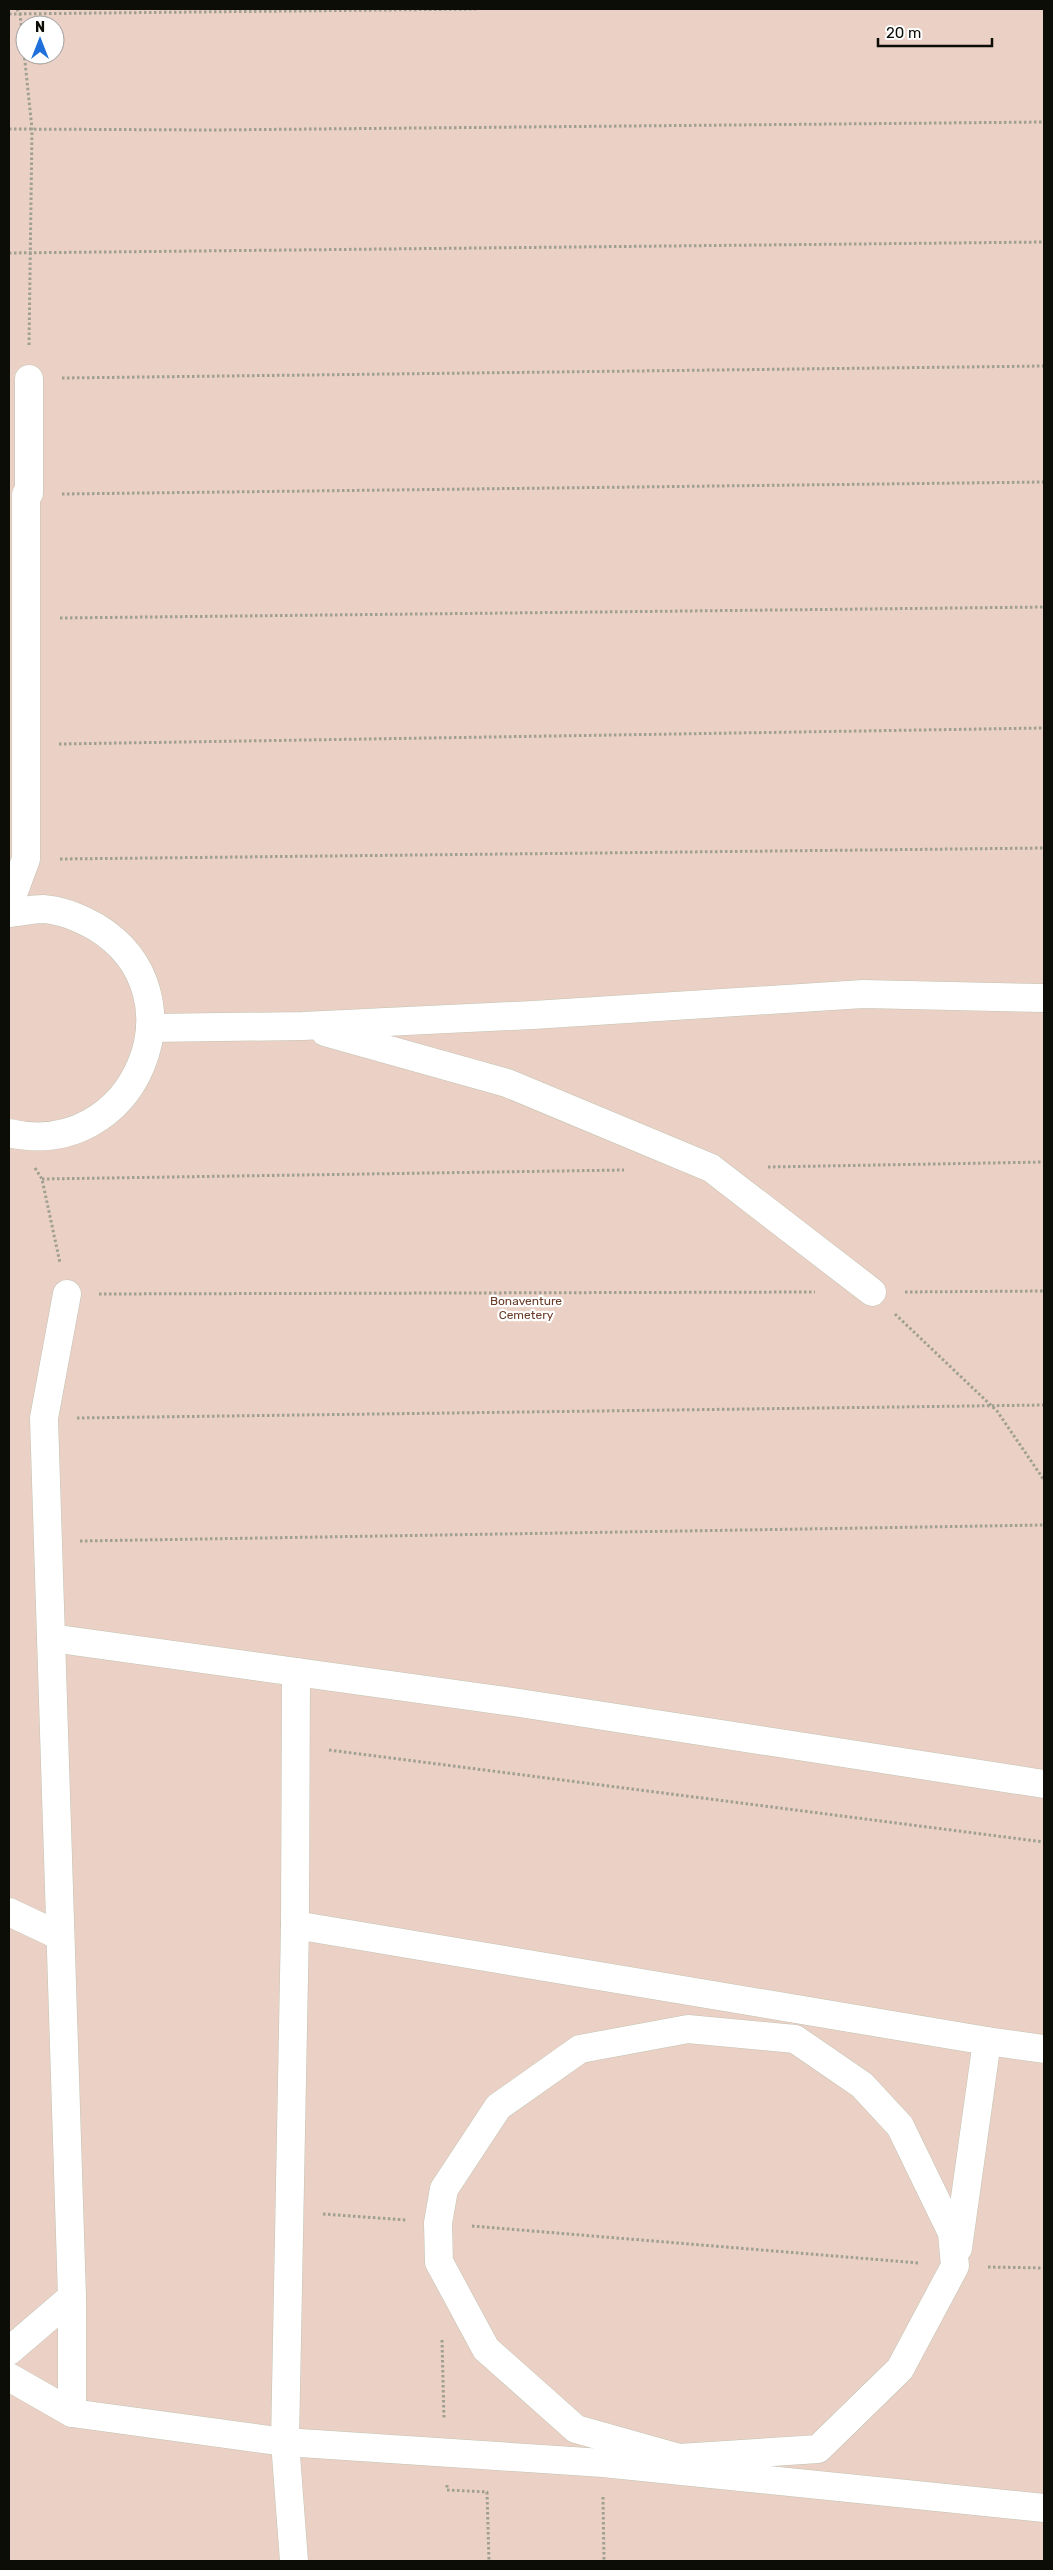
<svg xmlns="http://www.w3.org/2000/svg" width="1053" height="2570" font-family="Rubik,sans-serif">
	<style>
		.green { fill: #ebd1c5; fill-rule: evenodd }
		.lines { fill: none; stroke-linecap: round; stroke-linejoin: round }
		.minor-casing { stroke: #c3c2b2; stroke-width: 29 }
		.path { stroke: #9f9f92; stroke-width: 3; stroke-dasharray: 2.5 2.5; stroke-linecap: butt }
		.minor { stroke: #fff; stroke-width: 28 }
		.labels { text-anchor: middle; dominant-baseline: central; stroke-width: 4.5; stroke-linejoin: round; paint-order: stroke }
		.park-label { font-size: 12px; fill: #693a25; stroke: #fff }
	</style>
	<rect width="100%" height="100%" fill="#f3f3e2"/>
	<path class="green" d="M9 9H1044V2561H9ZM25 25H55V55H25Z"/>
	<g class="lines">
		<defs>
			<g id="minor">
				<polyline points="9,905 26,859 26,495 29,493 29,379"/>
				<path d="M9 913C20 912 32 909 43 909 61 910 80 918 96 927 206 994 134 1162 9 1133"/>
				<polyline points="150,1028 303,1026 533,1015 863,994 1044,998"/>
				<polyline points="325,1032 507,1083 711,1168 872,1292"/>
				<polyline points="67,1294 44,1418 72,2297 72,2413"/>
				<polyline points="51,1638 513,1702 1044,1784"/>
				<polyline points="9,1912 60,1936"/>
				<polyline points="295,1925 987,2041 958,2248"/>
				<polygon points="688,2029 795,2039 862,2085 900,2126 952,2233 955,2266 900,2369 818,2449 679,2458 576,2429 486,2349 439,2262 438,2223 444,2189 498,2107 580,2049"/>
				<polyline points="987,2041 1044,2049"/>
				<polyline points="9,2351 72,2297"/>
				<polyline points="9,2377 72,2413 285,2442 603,2463 1044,2508"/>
				<polyline points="294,2561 285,2442 295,1925 296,1672"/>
			</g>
		</defs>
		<use href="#minor" class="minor-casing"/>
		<g class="path">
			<polyline points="17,9 20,14 32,129 29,346"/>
			<polyline points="9,14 477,9"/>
			<polyline points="9,129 211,130 1044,122"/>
			<polyline points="9,253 1044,242"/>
			<polyline points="62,378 1044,366"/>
			<polyline points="62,494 1044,482"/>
			<polyline points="60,618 1044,607"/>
			<polyline points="59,744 1044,728"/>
			<polyline points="60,859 1044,848"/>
			<polyline points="768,1167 1044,1162"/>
			<polyline points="35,1168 42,1179 60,1263"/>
			<polyline points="42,1179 624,1170"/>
			<polyline points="905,1292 1044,1291"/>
			<polyline points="99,1294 815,1292"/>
			<polyline points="895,1314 997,1411 1044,1480"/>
			<polyline points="77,1418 1044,1405"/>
			<polyline points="80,1541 1044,1525"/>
			<polyline points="329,1750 1044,1842"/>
			<polyline points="323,2214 406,2220"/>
			<polyline points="472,2226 919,2263"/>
			<polyline points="988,2267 1044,2268"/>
			<polyline points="442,2340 444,2419"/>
			<polyline points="447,2485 447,2490 487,2492 489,2561"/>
			<polyline points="603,2497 604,2561"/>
		</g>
		<use href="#minor" class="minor"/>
	</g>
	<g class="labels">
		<g class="park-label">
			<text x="526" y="1301">Bonaventure<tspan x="526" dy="14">Cemetery</tspan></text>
		</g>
	</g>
	<rect width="1053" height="2570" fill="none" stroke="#0d0d07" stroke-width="20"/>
	<g transform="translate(40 40)"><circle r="24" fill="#ffffff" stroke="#9e9e9c"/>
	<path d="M0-4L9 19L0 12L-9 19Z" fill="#1f70da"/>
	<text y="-8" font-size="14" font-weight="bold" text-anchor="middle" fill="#0d0d07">N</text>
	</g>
	<path d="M878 38v8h114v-8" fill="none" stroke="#0d0d07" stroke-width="2.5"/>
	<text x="886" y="38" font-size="15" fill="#0d0d07" stroke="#ffffff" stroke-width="4" paint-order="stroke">20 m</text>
</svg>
